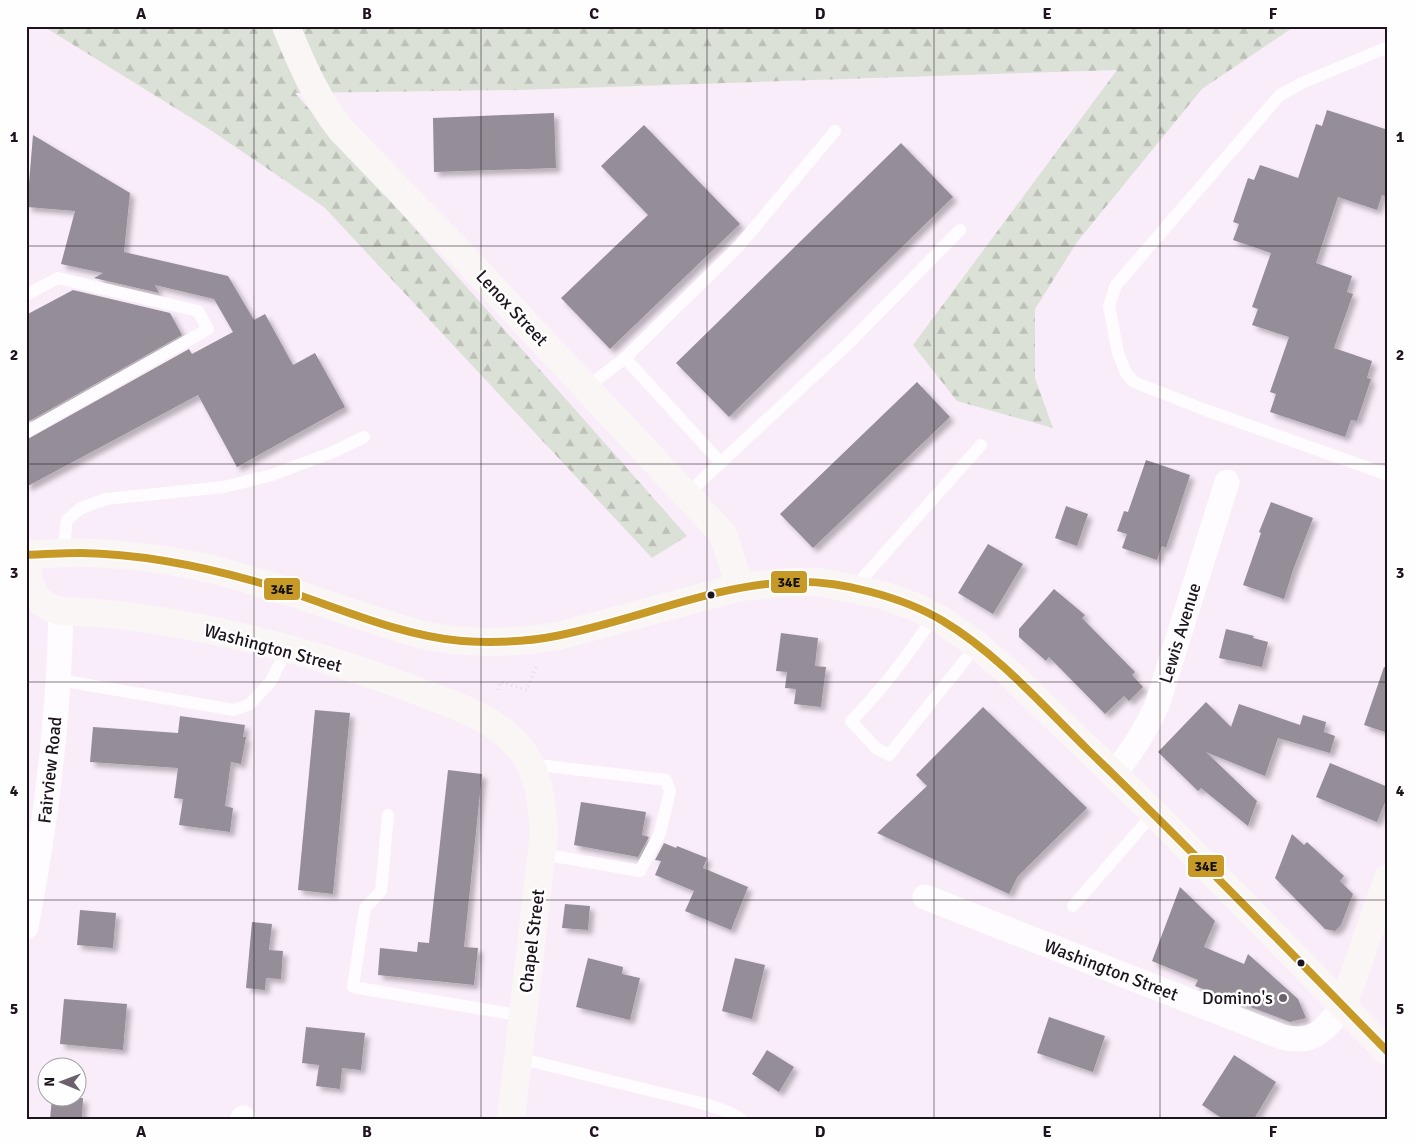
<svg xmlns="http://www.w3.org/2000/svg" width="1414" height="1145" font-family="Signika,sans-serif">
	<style>
		.forest { fill: url(#forest-firs) }
		.building { fill: #958d97; filter: url(#shadow) }
		.lines { fill: none; stroke-linecap: round; stroke-linejoin: round }
		.path { stroke: #e0dde0; stroke-width: 3; stroke-dasharray: 1 4; stroke-linecap: butt }
		.lane { stroke: #fefcfe; stroke-width: 12 }
		.street { stroke: #fefcfe; stroke-width: 25 }
		.secondary { stroke: #faf6f6; stroke-width: 28 }
		.bus-1-casing { stroke: #fefefe; stroke-width: 11 }
		.bus-1 { stroke: #c79a28; stroke-width: 8 }
		.grid { fill: none; stroke: #1e141e; stroke-width: 1; stroke-opacity: 0.55 }
		.bus-dot { fill: #1e141e; stroke: #fefefe; stroke-width: 2 }
		.poi-dot { fill: #6b606b; stroke: #fefefe; stroke-width: 2 }
		.labels { text-anchor: middle; dominant-baseline: central; stroke-width: 5; stroke-linejoin: round; paint-order: stroke }
		.street-label { font-size: 18px; fill: #1e141e; stroke: #fefefe }
		.poi-label { font-size: 18px; fill: #1e141e; stroke: #fefefe; text-anchor: end }
		.line-badge { stroke: #fefefe; stroke-width: 2 }
		.pale-badge-label { font-size: 14px; text-anchor: middle; font-weight: bold; fill: #111 }
		.neatline { fill: none; stroke: #1e141e; stroke-width: 2 }
		.grid-label { font-size: 16px; text-anchor: middle; font-weight: bold; fill: #1e141e }
	</style>
	<defs>
		<pattern id="forest-firs" width="22" height="20" patternUnits="userSpaceOnUse" patternTransform="scale(1.25)"><rect width="22" height="20" fill="#dbe1d6"/><path d="M5 1l3.5 6h-7zM16 11l3.5 6h-7z" fill="#bcc0b7"/></pattern>
		<filter id="shadow"><feDropShadow dx="4.5" dy="4.5" stdDeviation="2.5" flood-color="#0004"/></filter>
	</defs>
	<rect width="100%" height="100%" fill="#f9edf9"/>
	<polygon class="forest" points="43,26 1295,26 1202,89 1077,242 1035,309 1035,378 1053,428 957,401 913,345 1117,70 518,90 295,93 687,536 652,558 324,207 209,129"/>
	<g class="building">
		<polygon points="1327,110 1388,130 1388,197 1382,195 1377,210 1338,197 1316,263 1352,276 1347,292 1353,294 1334,348 1372,361 1367,378 1371,379 1357,421 1351,420 1345,437 1270,412 1276,394 1270,392 1289,337 1252,325 1258,309 1252,307 1271,253 1233,240 1239,224 1233,222 1248,178 1254,180 1260,165 1298,178 1316,124 1322,126"/>
		<polygon points="554,113 556,168 434,172 433,118"/>
		<polygon points="644,125 740,224 610,349 561,298 648,215 601,166"/>
		<polygon points="33,135 130,193 124,252 228,276 254,320 265,314 293,365 315,353 345,407 237,467 198,395 26,487 26,440 189,349 192,354 233,332 214,299 155,285 159,293 94,278 103,273 61,264 75,211 27,207"/>
		<polygon points="901,143 953,197 729,417 676,363"/>
		<polygon points="73,290 170,313 182,335 26,423 26,315"/>
		<polygon points="917,382 950,417 813,548 780,514"/>
		<polygon points="1146,460 1190,475 1166,548 1162,546 1157,560 1122,548 1127,534 1117,531 1124,511 1128,512"/>
		<polygon points="1271,502 1313,518 1293,570 1284,599 1243,585 1261,533 1259,532"/>
		<polygon points="1066,506 1088,514 1077,546 1055,538"/>
		<polygon points="988,544 1023,564 993,614 958,593"/>
		<polygon points="1054,589 1085,615 1082,618 1135,672 1132,675 1143,687 1129,701 1124,696 1105,714 1049,657 1046,661 1019,637 1019,629"/>
		<polygon points="1226,629 1254,636 1253,638 1268,642 1262,667 1219,658"/>
		<polygon points="781,633 818,638 815,666 826,667 821,707 794,704 796,689 785,688 787,672 776,671"/>
		<polygon points="1384,667 1388,668 1388,733 1364,725"/>
		<polygon points="1206,702 1231,727 1239,704 1300,725 1303,715 1326,722 1324,732 1335,736 1330,753 1278,738 1265,776 1206,752 1257,801 1248,826 1201,788 1198,791 1158,752"/>
		<polygon points="983,707 1087,808 1018,876 1009,894 877,833 927,786 916,775"/>
		<polygon points="315,710 350,713 333,894 298,890"/>
		<polygon points="180,716 245,725 243,737 246,737 241,764 231,762 225,806 233,808 230,832 179,825 183,799 174,798 178,768 90,762 93,727 178,733"/>
		<polygon points="1330,763 1388,787 1388,795 1377,822 1316,797"/>
		<polygon points="448,770 482,774 464,947 478,948 474,985 378,975 380,948 417,952 418,942 429,943"/>
		<polygon points="581,802 646,812 642,835 649,837 638,857 574,845"/>
		<polygon points="1292,834 1304,845 1307,842 1344,876 1340,881 1353,894 1341,925 1335,931 1325,929 1275,878"/>
		<polygon points="664,843 676,848 677,846 707,858 703,868 748,887 731,930 685,911 694,891 655,875 661,861 655,860"/>
		<polygon points="1180,887 1215,921 1204,947 1244,964 1248,954 1298,999 1306,1018 1290,1022 1195,986 1198,980 1152,961"/>
		<polygon points="565,904 590,906 588,930 562,928"/>
		<polygon points="80,910 116,913 113,948 77,945"/>
		<polygon points="252,922 272,924 269,950 283,951 281,979 266,978 265,990 246,988"/>
		<polygon points="588,958 623,967 622,974 640,978 630,1020 576,1007"/>
		<polygon points="735,958 765,965 752,1019 722,1011"/>
		<polygon points="64,999 127,1004 123,1050 60,1044"/>
		<polygon points="1049,1017 1105,1036 1093,1072 1037,1053"/>
		<polygon points="306,1027 365,1033 361,1070 342,1068 340,1089 316,1086 319,1065 302,1063"/>
		<polygon points="767,1050 794,1067 779,1092 752,1074"/>
		<polygon points="1234,1055 1276,1082 1254,1119 1223,1119 1202,1105"/>
		<polygon points="52,1098 83,1098 82,1119 50,1119"/>
	</g>
	<g class="lines">
		<polyline class="path" points="498,690 500,682 527,690 536,667"/>
		<g class="lane">
			<polyline points="1388,47 1302,83 1280,95 1116,285 1109,306 1118,353 1126,373 1134,382 1203,409 1388,475"/>
			<polyline points="26,295 58,278 198,311 208,329 26,432"/>
			<polyline points="625,358 739,246 835,131"/>
			<polyline points="586,388 625,358 721,463"/>
			<polyline points="686,495 849,343 960,230"/>
			<polyline points="63,554 67,520 81,508 106,499 224,487 272,475 333,452 364,437"/>
			<polyline points="853,589 981,445"/>
			<path d="M934 616C909 654 883 689 851 721L876 748 889 755 977 645"/>
			<polyline points="59,680 234,710 250,704 271,681 287,649"/>
			<polyline points="530,764 666,780 670,791 660,833 640,871 542,854"/>
			<polyline points="388,815 381,891 365,908 353,987 523,1016"/>
			<polyline points="1073,906 1154,813"/>
			<polyline points="518,1058 705,1104 728,1112 741,1119"/>
		</g>
		<g class="street">
			<path d="M1114 773C1133 751 1145 732 1157 705L1227 482"/>
			<path d="M925 897 1282 1037C1314 1045 1325 1030 1343 1006"/>
			<path d="M26 927C46 823 59 718 61 611"/>
			<polyline points="243,1119 243,1118"/>
		</g>
		<g class="secondary">
			<path d="M286 26C301 63 316 98 341 130L461 254 723 534 740 587"/>
			<path d="M26 555C48 554 69 552 90 553 144 555 199 564 250 580 289 591 327 605 365 617 389 625 413 634 438 638 478 644 518 643 558 636L740 587 791 582H819L882 595 916 607 943 621 977 645 1007 671 1154 813 1388 1052"/>
			<path d="M27 555C27 575 28 596 49 607 64 614 81 611 97 613 112 614 128 616 142 618 237 632 331 658 420 692 454 705 495 718 519 747 539 772 542 801 544 832L511 1119"/>
			<polyline points="1343,1006 1388,878"/>
		</g>
		<defs>
			<path id="bus-1" d="M26 555C45 554 63 553 81 553 150 554 216 569 281 589 339 608 401 636 462 641 493 643 525 642 556 636 635 621 711 585 792 582 839 580 903 597 943 621 998 654 1043 706 1089 751 1191 849 1289 951 1388 1052"/>
		</defs>
		<use href="#bus-1" class="bus-1-casing"/>
		<use href="#bus-1" class="bus-1"/>
	</g>
	<path class="grid" d="M254 26V1119M481 26V1119M707 26V1119M934 26V1119M1160 26V1119M26 246H1388M26 464H1388M26 682H1388M26 900H1388"/>
	<g class="bus-dot">
		<circle cx="711" cy="595" r="4.5"/>
		<circle cx="1301" cy="963" r="4.5"/>
	</g>
	<circle class="poi-dot" cx="1283" cy="998" r="5"/>
	<g class="labels">
		<g class="street-label">
			<text transform="translate(512 308) rotate(47)">Lenox Street</text>
			<text transform="translate(1180 633) rotate(-73)">Lewis Avenue</text>
			<text transform="translate(273 648) rotate(15)">Washington Street</text>
			<text transform="translate(50 770) rotate(-84)">Fairview Road</text>
			<text transform="translate(532 941) rotate(-83)">Chapel Street</text>
			<text transform="translate(1111 970) rotate(21)">Washington Street</text>
		</g>
		<g class="poi-label">
			<text x="1273" y="998">Domino's</text>
		</g>
	</g>
	<g class="line-badge">
		<rect x="770" y="570" width="38" height="24" rx="5" fill="#c79a28"/>
		<rect x="263" y="577" width="38" height="24" rx="5" fill="#c79a28"/>
		<rect x="1187" y="854" width="38" height="24" rx="5" fill="#c79a28"/>
	</g>
	<g class="pale-badge-label">
		<text x="789" y="587">34E</text>
		<text x="282" y="594">34E</text>
		<text x="1206" y="871">34E</text>
	</g>
	<rect width="1414" height="1145" fill="none" stroke="#fefefe" stroke-width="55"/>
	<g transform="translate(62 1082) rotate(271)"><circle r="24" fill="#fefefe" stroke="#a4a0a4"/>
	<path d="M0-4L9 19L0 12L-9 19Z" fill="#6b606b"/>
	<text y="-8" font-size="14" font-weight="bold" text-anchor="middle" fill="#1e141e">N</text>
	</g>
	<rect x="28" y="28" width="1358" height="1090" class="neatline"/>
	<g class="grid-label">
		<text x="141" y="19">A</text>
		<text x="367" y="19">B</text>
		<text x="594" y="19">C</text>
		<text x="820" y="19">D</text>
		<text x="1047" y="19">E</text>
		<text x="1273" y="19">F</text>
		<text x="14" y="142">1</text>
		<text x="1400" y="142">1</text>
		<text x="14" y="360">2</text>
		<text x="1400" y="360">2</text>
		<text x="14" y="578">3</text>
		<text x="1400" y="578">3</text>
		<text x="14" y="796">4</text>
		<text x="1400" y="796">4</text>
		<text x="14" y="1014">5</text>
		<text x="1400" y="1014">5</text>
		<text x="141" y="1137">A</text>
		<text x="367" y="1137">B</text>
		<text x="594" y="1137">C</text>
		<text x="820" y="1137">D</text>
		<text x="1047" y="1137">E</text>
		<text x="1273" y="1137">F</text>
	</g>
</svg>
